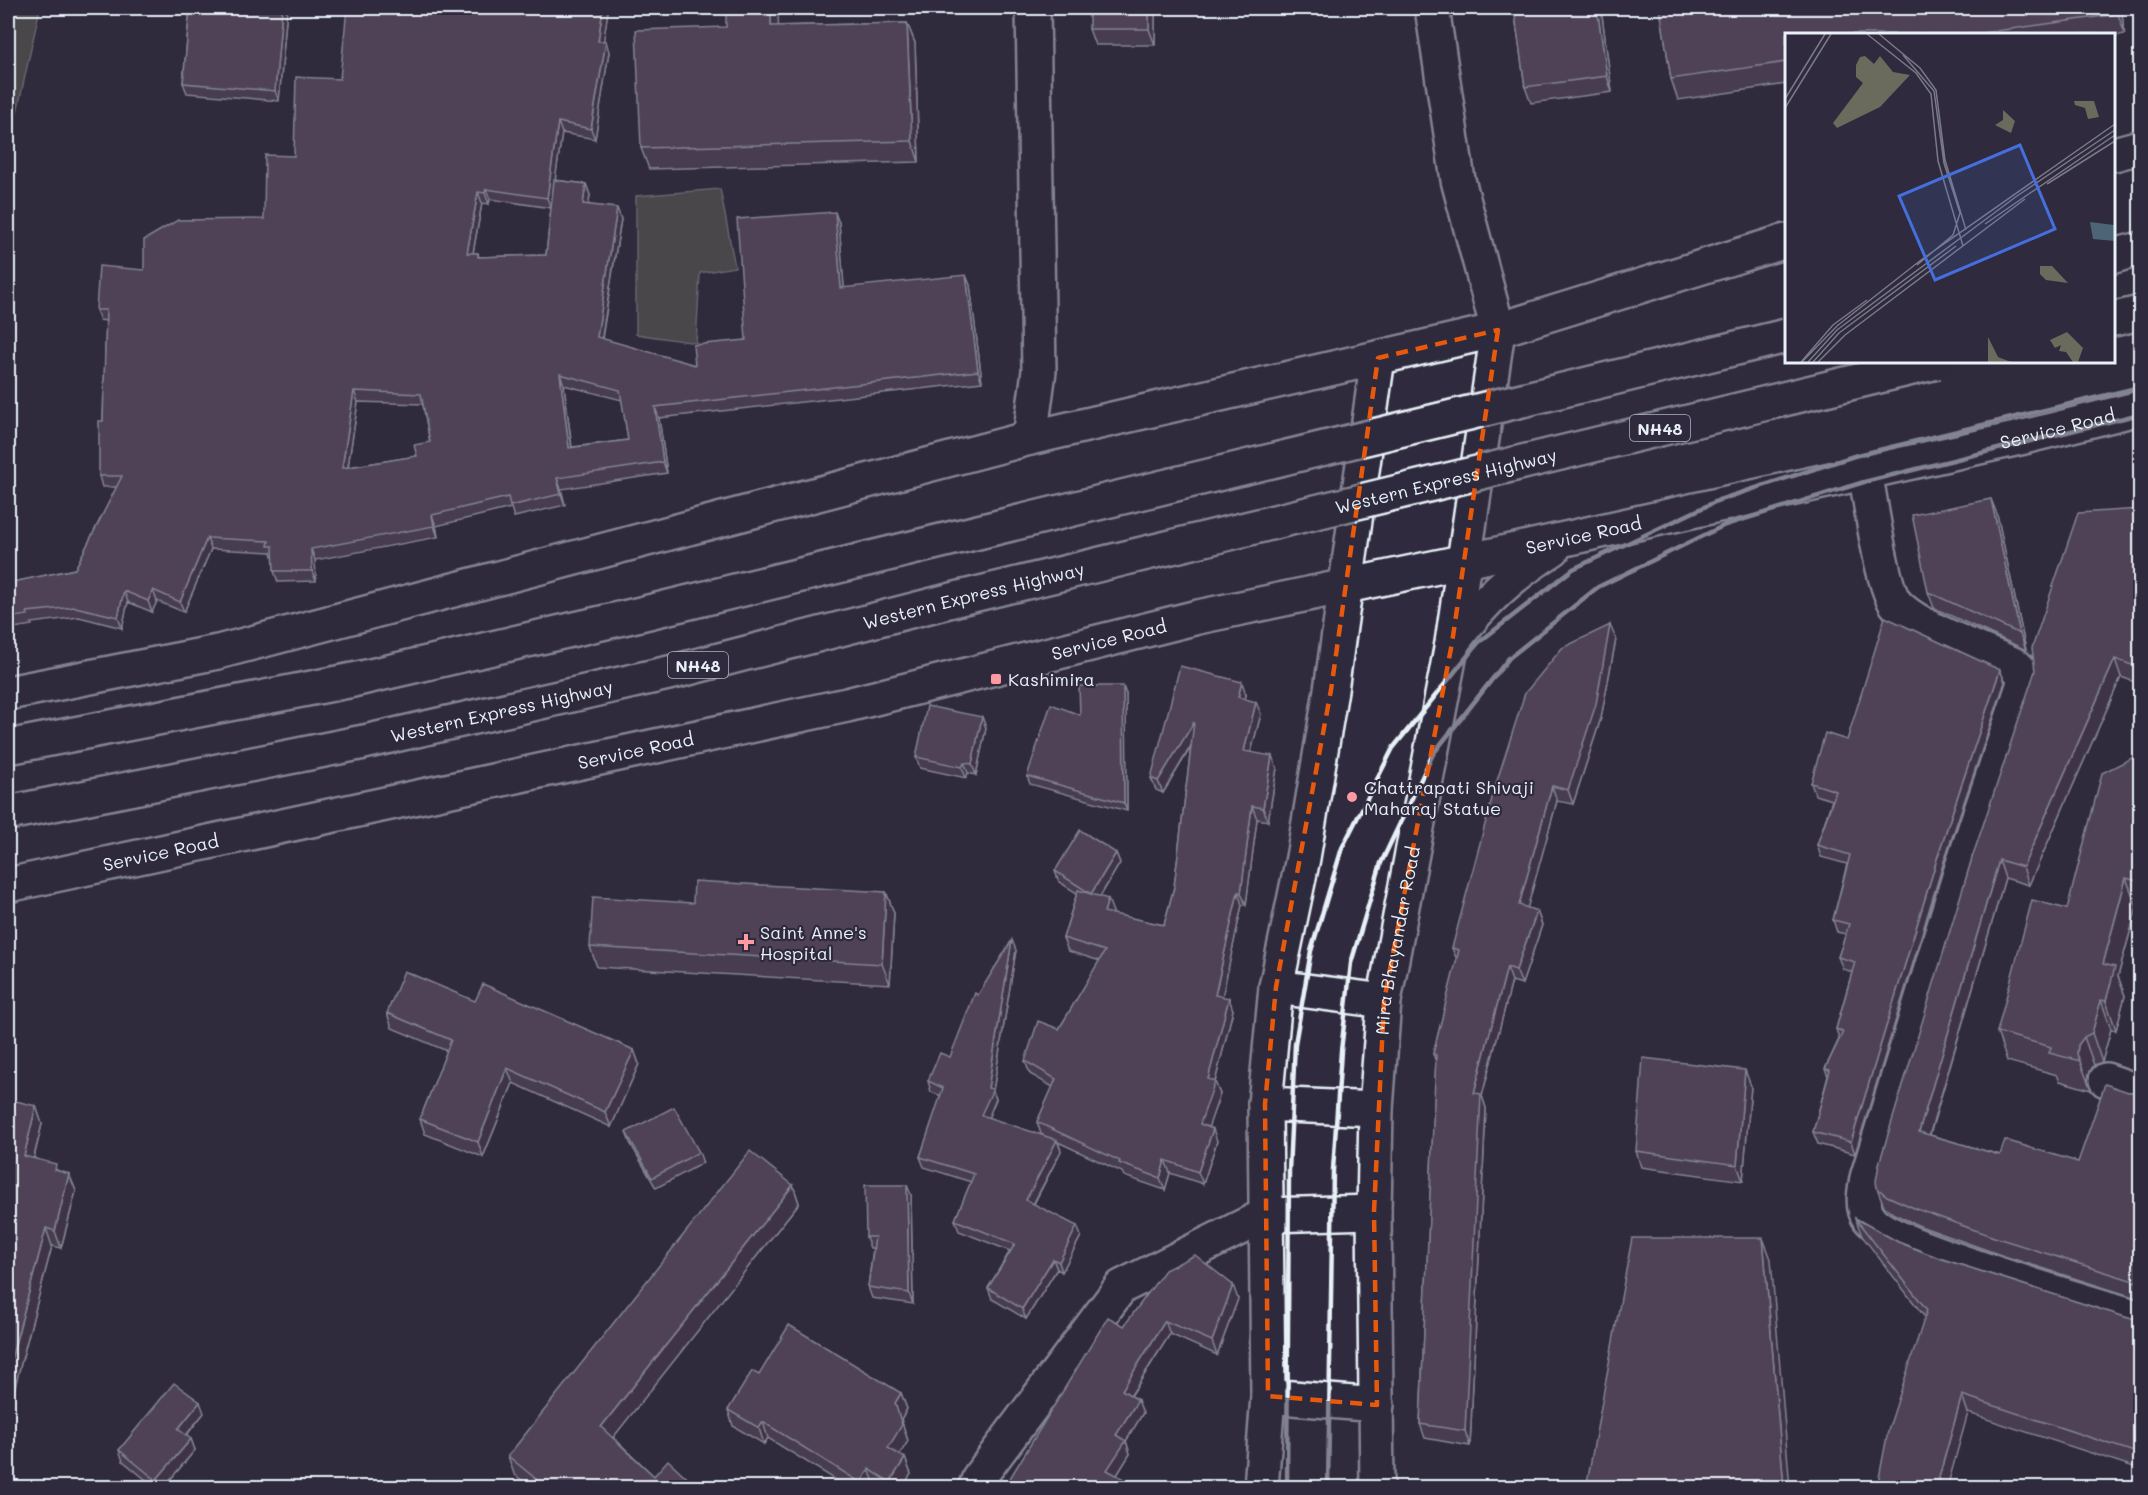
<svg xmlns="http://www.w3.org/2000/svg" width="2148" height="1495" font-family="Mali,sans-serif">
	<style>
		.green { fill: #6b6b5d; stroke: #aaaeaa; stroke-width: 1.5 }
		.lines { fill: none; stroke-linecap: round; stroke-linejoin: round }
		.minor-casing { stroke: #e8f1f8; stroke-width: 38 }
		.major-casing { stroke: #e8f1f8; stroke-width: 38 }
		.highway-casing { stroke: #e8f1f8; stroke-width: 38 }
		.minor { stroke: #2f2a3d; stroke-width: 33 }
		.major { stroke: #2f2a3d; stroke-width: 33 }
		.highway { stroke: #2f2a3d; stroke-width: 33 }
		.rail { stroke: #e8f1f8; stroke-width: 4.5 }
		.highway-bridge-casing { stroke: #e8f1f8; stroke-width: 38; stroke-linecap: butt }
		.highway-bridge { stroke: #2f2a3d; stroke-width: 33 }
		.wall { fill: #655367; stroke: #e8f1f8; stroke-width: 1.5; fill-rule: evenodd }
		.shaded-wall { fill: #524354; stroke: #e8f1f8; stroke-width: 1.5 }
		.building { fill: #756078; stroke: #e8f1f8; stroke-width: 1.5; fill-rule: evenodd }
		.marked { fill: none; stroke: #e8590c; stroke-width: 4.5; stroke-dasharray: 12 8; stroke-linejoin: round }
		.poi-dot { fill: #ff9aa2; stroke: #2f2a3d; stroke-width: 2 }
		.labels { text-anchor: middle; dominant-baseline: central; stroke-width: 4.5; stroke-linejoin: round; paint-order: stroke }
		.shield { fill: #2f2a3d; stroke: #b0b5c0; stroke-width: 1.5 }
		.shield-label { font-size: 16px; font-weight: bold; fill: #e8f1f8 }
		.street-label { font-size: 18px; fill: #e8f1f8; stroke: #2f2a3d }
		.poi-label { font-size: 18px; fill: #e8f1f8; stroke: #2f2a3d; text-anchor: start }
		.inset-road { fill: none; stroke: #797a88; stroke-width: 1.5 }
		.view { fill: #466fde; fill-opacity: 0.15; stroke: #466fde; stroke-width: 3 }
		.inset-edge { fill: none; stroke: #e8f1f8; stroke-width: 3 }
	</style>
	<rect width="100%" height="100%" fill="#2f2a3d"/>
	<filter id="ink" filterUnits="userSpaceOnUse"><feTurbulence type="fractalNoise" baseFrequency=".0167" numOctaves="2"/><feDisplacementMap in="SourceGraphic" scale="12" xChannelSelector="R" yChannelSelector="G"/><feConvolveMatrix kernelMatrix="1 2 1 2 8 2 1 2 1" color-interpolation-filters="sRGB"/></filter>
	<g filter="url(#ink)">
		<g class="green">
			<polygon points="8,8 40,8 8,153"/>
			<polygon points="720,189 735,267 700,273 696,343 636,334 636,196"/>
		</g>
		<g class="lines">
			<defs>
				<g id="minor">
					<polyline points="1432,8 1458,180 1498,330"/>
					<polyline points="1030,438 1039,371 1033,8"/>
					<path d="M1865 471C1870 497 1882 589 1897 605 1920 629 1983 651 2015 665L2022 672 2024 683 1962 867 1867 1178C1865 1190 1861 1207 1869 1218 1887 1246 2097 1304 2140 1318"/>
					<polyline points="2106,1080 2140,1092"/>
					<polyline points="975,1488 980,1476 1121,1287 1266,1215 1374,1212"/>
				</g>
				<g id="major">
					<polyline points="2114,154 2140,147"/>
					<path d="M1455 639C1484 600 1512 575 1553 549"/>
					<polyline points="8,693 218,652 1030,438 1498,330 1786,241"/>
					<path id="s1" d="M8 885 847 705 1198 617 1466 561 2020 438 2140 408"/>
					<polyline points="1276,987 1384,1001"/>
					<polyline points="1265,1104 1376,1109"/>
					<polyline points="1268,1396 1377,1405"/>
					<polyline points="1261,1488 1268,1396 1265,1104 1276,987 1303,858 1331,690 1378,358"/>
					<path id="s2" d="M1377 1488 1374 1212 1376 1109 1384 1001 1452 643 1498 330"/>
				</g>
				<g id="highway">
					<polyline points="2114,256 2140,249"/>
					<polyline points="2114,319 2140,313"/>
				</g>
			</defs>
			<use href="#minor" class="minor-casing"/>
			<use href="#major" class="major-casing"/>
			<use href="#highway" class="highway-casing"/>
			<use href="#minor" class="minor"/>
			<use href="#major" class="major"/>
			<use href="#highway" class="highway"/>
			<g class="rail">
				<polyline points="1287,1488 1289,1171 1295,1044 1311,951 1342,848 1393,748 1478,643 1573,569 1719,500 1854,456 2140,387"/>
				<polyline points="1328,1488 1333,1170 1341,1051 1351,963 1381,863 1433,754 1509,658 1598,587 1725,525 1864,482 2140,414"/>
			</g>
			<defs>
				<g id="highway-bridge">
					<polyline points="8,747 353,680 632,616 1786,336"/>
					<path id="s3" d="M8 813 364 742 673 672 960 598 1937 362"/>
				</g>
			</defs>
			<use href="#highway-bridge" class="highway-bridge-casing"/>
			<use href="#highway-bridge" class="highway-bridge"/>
		</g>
		<g class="wall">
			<polygon points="190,8 287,8 279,101 187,93 183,83"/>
			<polygon points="1155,8 1155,45 1095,45 1089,29"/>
			<polygon points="1514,8 1601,8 1612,92 1531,103 1525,87"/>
			<polygon points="1660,8 2121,8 2125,34 2114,36 2114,34 1786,34 1786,84 1678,100 1671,79"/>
			<path d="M608 11 603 41 609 52 595 139 562 133 555 180 586 184 590 195 588 205 621 219 602 339 695 365 746 340 839 223 844 288 970 285 982 382 659 418 667 473 561 489 565 505 514 517 511 508 436 526 438 537 315 560 316 581 278 582 274 571V556H272L271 552 211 549 184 612 157 601 152 612 128 602 122 628 79 617 31 623 32 625 8 629V583L75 569 117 487H102L99 476 103 421 106 321 100 320 96 310 144 270 264 219 294 156 340 79ZM490 199 551 208 546 255 479 257 478 253H473L482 203 489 204ZM564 385 622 400 628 440 572 447ZM358 402 423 404 430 442 417 456 348 467Z"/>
			<polygon points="907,23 915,43 919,162 649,169 641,148 726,27"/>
			<polygon points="2140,509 2140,684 2121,677 2029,885 2005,878 1930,1135 2000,1155 2078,1162 2128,1092 2137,1092 2140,1091 2140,1299 2001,1255 1920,1226 1894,1214 1884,1206 1877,1188 1973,855"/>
			<polygon points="1997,514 2026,650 1934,608 1928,592"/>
			<polygon points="1616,639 1601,718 1573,804 1557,801 1527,908 1537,911 1542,925 1522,984 1512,981 1482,1096 1486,1108 1470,1446 1425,1438 1420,1424 1436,1062 1433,1054 1457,960 1452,948"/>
			<polygon points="2000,670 2005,682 1944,861 1855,1154 1818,1144 1813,1132 1828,1076 1825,1069 1839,1039 1836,1029 1852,972 1843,969 1838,957 1846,934 1837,932 1833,920 1847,864 1821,857 1817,845 1832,800 1815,795 1811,783 1847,740"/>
			<polygon points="1126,694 1127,811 1030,784 1027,776 1080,715"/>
			<polygon points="1246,695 1245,699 1261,714 1251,752 1277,768 1268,821 1257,819 1246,905 1242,905 1222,996 1233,1010 1215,1082 1220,1094 1208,1127 1217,1141 1203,1184 1170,1173 1165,1190 1124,1176 1122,1172 1058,1142 1061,1151 1034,1204 1081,1236 1062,1272 1057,1269 1026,1319 992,1299 988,1288 1010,1251 959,1231 955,1220 971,1182 924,1167 920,1157 941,1096 931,1092 928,1081 950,1057 1016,950 993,1091 996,1099 988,1118 1046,1137 1041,1134 1037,1122 1053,1087 1030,1074 1025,1061 1059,1029 1100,961 1068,951 1063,938 1077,893 1059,882 1055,871 1116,853 1120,863 1100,897 1113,912 1112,914 1164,925 1174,887 1191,747 1163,793 1156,790 1151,778"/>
			<polygon points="982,717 986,728 976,775 968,773 966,778 920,768 916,757"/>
			<polygon points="2140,754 2140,908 2137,907 2118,976 2125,996 2116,1030 2111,1029 2102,1062 2094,1065 2089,1073 2088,1082 2091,1090 2060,1081 2057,1075 2007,1061 1997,1032 2067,909"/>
			<polygon points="886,892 894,913 890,984 597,967 590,947"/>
			<polygon points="475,1001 634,1050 639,1064 611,1127 513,1083 483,1157 425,1134 420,1119 447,1051 392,1028 387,1013"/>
			<polygon points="1751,1086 1743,1181 1641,1167 1636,1151"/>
			<polygon points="36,1106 42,1124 34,1158 59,1171 69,1174 76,1191 61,1248 52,1246 8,1413"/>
			<polygon points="626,1132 699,1152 703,1163 656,1188 630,1143"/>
			<polygon points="793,1185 799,1203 613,1437 654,1476 698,1488 532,1488 514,1474 508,1456"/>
			<polygon points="911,1195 913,1304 872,1298 868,1287 873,1248 870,1248 866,1237"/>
			<polygon points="1855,1218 1898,1242 1939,1258 2128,1318 2138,1318 2140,1317 2140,1469 1968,1413 1924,1316 1862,1236"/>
			<polygon points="1238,1299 1217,1355 1170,1334 1131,1396 1143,1413 1126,1441 1130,1454 1117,1475 1004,1488 1124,1326"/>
			<polygon points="759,1375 901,1393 907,1409 901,1419 908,1441 899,1455 905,1458 911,1474 902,1488 880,1488 875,1485 873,1488 849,1488 768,1438 764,1444 733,1426 728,1410"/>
			<polygon points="204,1413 186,1436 191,1439 195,1450 163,1488 156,1488 123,1461 119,1450"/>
		</g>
		<g class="shaded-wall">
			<polygon points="282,8 287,8 279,101 275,91"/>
			<polygon points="603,8 607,8 608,11 602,52 598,41"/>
			<polygon points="771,8 778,8 779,47 771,26"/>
			<polygon points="1149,8 1155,8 1155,45 1149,29"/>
			<polygon points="1597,8 1601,8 1612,92 1607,76"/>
			<polygon points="2117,8 2121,8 2125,34 2118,14"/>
			<polygon points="907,23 915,43 919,162 912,141"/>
			<polygon points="606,41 609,52 595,139 591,129"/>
			<polygon points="558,122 562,133 551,208 547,198"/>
			<polygon points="586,184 590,195 587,215 583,204"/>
			<polygon points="486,189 490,199 489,204 485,193"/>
			<polygon points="478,192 482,203 471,264 467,253"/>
			<polygon points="617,208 621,219 600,348 597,337"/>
			<polygon points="835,212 839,223 845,299 841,288"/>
			<polygon points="966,275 970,285 982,382 978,371"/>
			<polygon points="560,374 564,385 573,458 569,448"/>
			<polygon points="354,391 358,402 346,479 342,468"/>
			<polygon points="655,407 659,418 667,473 663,462"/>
			<polygon points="557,478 561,489 565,505 561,494"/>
			<polygon points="1991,499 1997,514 2026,650 2020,634"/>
			<polygon points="432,515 436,526 438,537 434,526"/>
			<polygon points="207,538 211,549 184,612 180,602"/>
			<polygon points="311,549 315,560 316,581 312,571"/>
			<polygon points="153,590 157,601 152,612 148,601"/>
			<polygon points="124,591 128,602 122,628 118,617"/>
			<polygon points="1610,625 1616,639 1601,718 1573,804 1568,790"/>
			<polygon points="2115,659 2121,677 2029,885 2023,867"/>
			<polygon points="2000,670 2005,682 1944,861 1855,1154 1851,1142 1940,849"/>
			<polygon points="1242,682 1246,695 1242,710 1238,697"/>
			<polygon points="1123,686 1126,694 1127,811 1124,803"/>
			<polygon points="1256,702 1261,714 1248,763 1244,751"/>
			<polygon points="982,717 986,728 976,775 972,764"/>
			<polygon points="1194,722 1198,734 1163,793 1158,781"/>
			<polygon points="1272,756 1277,768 1268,821 1263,808"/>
			<polygon points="964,763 968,773 966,778 962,767"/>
			<polygon points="1552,786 1557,801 1524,920 1519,905"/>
			<polygon points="1252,806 1257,819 1246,905 1241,893"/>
			<polygon points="1116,853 1120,863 1095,905 1091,894"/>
			<polygon points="1999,860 2005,878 1925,1150 1919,1132"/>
			<polygon points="2126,878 2137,907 2118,976 2125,996 2116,1030 2106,1001 2103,964"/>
			<polygon points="886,892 894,913 890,984 882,964"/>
			<polygon points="1238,892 1242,905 1220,1007 1215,995"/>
			<polygon points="1108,899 1113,912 1109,924 1104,912"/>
			<polygon points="1537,911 1542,925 1522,984 1516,970"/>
			<polygon points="1012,940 1016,950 993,1091 996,1099 985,1126 981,1115 988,1088"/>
			<polygon points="1507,967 1512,981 1482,1096 1486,1108 1470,1446 1465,1431 1474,1093"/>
			<polygon points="1229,998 1233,1010 1215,1082 1220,1094 1205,1137 1200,1124 1208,1079"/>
			<polygon points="2101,1000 2111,1029 2102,1062 2092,1033"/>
			<polygon points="2084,1037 2094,1065 2089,1073 2088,1082 2077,1054 2078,1045"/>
			<polygon points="634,1050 639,1064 611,1127 605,1112"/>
			<polygon points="507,1068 513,1083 483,1157 478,1142"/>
			<polygon points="1745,1070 1751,1086 1743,1181 1737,1165"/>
			<polygon points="36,1106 42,1124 30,1173 24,1156"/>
			<polygon points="1213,1129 1217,1141 1203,1184 1198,1172"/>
			<polygon points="1057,1140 1061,1151 1030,1210 1026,1200"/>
			<polygon points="1165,1160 1170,1173 1165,1190 1160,1178"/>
			<polygon points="69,1174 76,1191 61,1248 55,1231"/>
			<polygon points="793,1185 799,1203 608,1444 601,1427"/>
			<polygon points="907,1185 911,1195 913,1304 909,1293"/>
			<polygon points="1077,1226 1081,1236 1062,1272 1059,1262"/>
			<polygon points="46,1228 52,1246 8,1413 8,1371"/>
			<polygon points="1763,1238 1771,1259 1790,1488 1784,1488"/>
			<polygon points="1053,1259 1057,1269 1026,1319 1022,1309"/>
			<polygon points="1233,1285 1238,1299 1217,1355 1212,1341"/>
			<polygon points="1165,1321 1170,1334 1126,1403 1122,1390"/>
			<polygon points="901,1393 907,1409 901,1419 908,1441 894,1464 888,1448 895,1403"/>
			<polygon points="1962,1395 1968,1413 1947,1488 1936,1488"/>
			<polygon points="1138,1400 1143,1413 1126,1441 1130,1454 1112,1483 1107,1470 1116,1435"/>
			<polygon points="200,1402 204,1413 182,1440 178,1429"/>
			<polygon points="763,1422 768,1438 764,1444 759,1428"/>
			<polygon points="191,1439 195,1450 163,1488 159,1488 156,1480"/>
			<polygon points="905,1458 911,1474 902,1488 893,1488 890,1482"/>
			<polygon points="869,1469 875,1485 873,1488 863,1488 861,1483"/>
		</g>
		<g class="building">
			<polygon points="190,8 282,8 275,91 183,83"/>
			<path d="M347 8H603L598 41H606L591 129 558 122 547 198 486 189 485 193 478 192 467 253H478V257L546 255 554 180 586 184 583 204 617 208 597 337 695 365 693 345 746 340 737 219 835 212 841 288 966 275 978 371 655 407 663 462 557 478 561 494 510 506 508 497 432 515 434 526 311 549 312 571H274L273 546H268L269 541 207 538 180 602 153 590 148 601 124 591 118 617 75 607 27 612 28 615 8 618V583L75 569 122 476H99V421H103L106 310H96L99 266 144 270V240L178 220 264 219 265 155 294 156 296 77 340 79ZM560 374 620 390 628 440 569 448ZM354 391 421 394 430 442 414 445 417 456 342 468Z"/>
			<polygon points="726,8 771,8 771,26 907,23 912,141 641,148 636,30 726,27"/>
			<rect x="1089" y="8" width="60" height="21"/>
			<polygon points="1514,8 1597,8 1607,76 1525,87"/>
			<polygon points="1660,8 2117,8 2118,14 1975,34 1786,34 1786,62 1671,79"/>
			<polygon points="1991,499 2020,634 1928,592 1912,515"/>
			<polygon points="2140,509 2140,668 2115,659 2023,867 1999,860 1919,1132 2000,1155 2005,1140 2078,1162 2105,1084 2128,1092 2137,1092 2140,1091 2140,1283 1994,1237 1914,1208 1887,1196 1877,1188 1876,1181 1879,1164 1973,855 2035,671 2032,648 2078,513"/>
			<polygon points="1885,617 2000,670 1940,849 1851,1142 1813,1132 1830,1070 1825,1069 1843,1032 1836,1029 1855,962 1838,957 1849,924 1833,920 1850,855 1817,845 1836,791 1811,783 1825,733 1847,740"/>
			<polygon points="1610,625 1596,704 1568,790 1552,786 1519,905 1537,911 1516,970 1507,967 1474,1093 1481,1094 1465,1431 1420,1424 1436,1055 1433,1054 1459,950 1452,948 1495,787 1525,693 1562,648"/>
			<polygon points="1180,666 1242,682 1238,697 1256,702 1244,751 1272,756 1263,808 1252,806 1241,893 1238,892 1215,995 1229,998 1208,1079 1215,1081 1200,1124 1213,1129 1198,1172 1165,1160 1160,1178 1119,1163 1120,1161 1037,1122 1056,1079 1025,1061 1038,1021 1059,1029 1105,951 1063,938 1078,890 1108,899 1104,912 1164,925 1174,887 1194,722 1158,781 1151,778"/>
			<polygon points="1079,686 1123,686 1124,803 1027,776 1051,704 1080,715"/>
			<polygon points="927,706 982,717 972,764 964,763 962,767 916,757"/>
			<polygon points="2140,754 2140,882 2126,878 2103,964 2115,967 2106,1001 2101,1000 2092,1033 2084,1037 2078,1045 2077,1054 2080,1061 2049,1053 2051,1047 1997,1032 2032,900 2067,909 2102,773"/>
			<polygon points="1080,830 1116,853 1091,894 1055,871"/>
			<polygon points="694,881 886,892 882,964 590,947 593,897 693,903"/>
			<polygon points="1012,940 988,1088 993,1089 981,1115 1057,1140 1026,1200 1077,1226 1059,1262 1053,1259 1022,1309 988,1288 1015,1244 955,1220 974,1174 920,1157 943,1088 928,1081 940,1053 950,1057 975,993 978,995"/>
			<polygon points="404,971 475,1001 483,984 634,1050 605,1112 507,1068 478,1142 420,1119 451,1040 387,1013"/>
			<polygon points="1643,1058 1745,1070 1737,1165 1636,1151"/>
			<polygon points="8,1099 36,1106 24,1156 56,1164 55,1170 69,1174 55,1231 46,1228 8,1371"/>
			<polygon points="674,1107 699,1152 652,1178 626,1132"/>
			<polygon points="750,1151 793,1185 601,1427 654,1476 668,1460 698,1488 547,1488 508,1456"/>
			<polygon points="865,1185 907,1185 909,1293 868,1287 875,1237 866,1237"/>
			<polygon points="1855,1218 1898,1242 1939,1258 2128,1318 2138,1318 2140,1317 2140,1454 1962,1395 1936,1488 1877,1488 1888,1431 1927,1310"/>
			<polygon points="1632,1238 1763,1238 1784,1488 1586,1488"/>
			<polygon points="1195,1255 1233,1285 1212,1341 1165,1321 1122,1390 1138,1400 1116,1435 1126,1441 1107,1470 1141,1488 1004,1488 1108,1317 1124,1326 1165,1270"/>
			<polygon points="789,1325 901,1393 895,1403 902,1425 888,1448 905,1458 890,1482 869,1469 861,1483 763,1422 759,1428 728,1410 752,1371 759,1375"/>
			<polygon points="174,1383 200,1402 178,1429 191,1439 156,1480 119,1450"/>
		</g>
	</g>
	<path d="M0 0H2148V1495H0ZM1498 330 1452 643 1384 1001 1374 1212 1377 1405 1268 1396 1265 1104 1276 987 1331 690 1378 358Z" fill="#2f2a3d" fill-opacity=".55" fill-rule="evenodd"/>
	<path class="marked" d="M1498 330 1452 643 1384 1001 1374 1212 1377 1405 1268 1396 1265 1104 1276 987 1331 690 1378 358Z"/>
	<g class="poi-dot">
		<rect x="990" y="673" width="12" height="12" rx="3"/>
		<circle cx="1352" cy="797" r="6"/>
		<path d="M743 933h6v6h6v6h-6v6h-6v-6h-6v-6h6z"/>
	</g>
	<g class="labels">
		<g class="shield">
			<rect x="1630" y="415" width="60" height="26" rx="4.5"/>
			<rect x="668" y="652" width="60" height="26" rx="4.5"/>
		</g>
		<g class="shield-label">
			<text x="1660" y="428">NH48</text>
			<text x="698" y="665">NH48</text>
		</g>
		<g class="street-label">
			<text stroke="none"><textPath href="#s1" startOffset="2100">Service Road</textPath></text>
			<text stroke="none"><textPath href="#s3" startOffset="1476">Western Express Highway</textPath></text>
			<text stroke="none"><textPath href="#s1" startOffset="1614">Service Road</textPath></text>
			<text stroke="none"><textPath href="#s3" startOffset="990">Western Express Highway</textPath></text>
			<text stroke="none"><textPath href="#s1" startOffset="1128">Service Road</textPath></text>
			<text stroke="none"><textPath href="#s3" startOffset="504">Western Express Highway</textPath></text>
			<text stroke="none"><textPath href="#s1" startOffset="642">Service Road</textPath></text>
			<text stroke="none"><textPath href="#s1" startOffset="156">Service Road</textPath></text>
			<text stroke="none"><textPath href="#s2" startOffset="549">Mira Bhayandar Road</textPath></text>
		</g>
		<g class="poi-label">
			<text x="1008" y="679">Kashimira</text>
			<text x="1364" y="787">Chattrapati Shivaji<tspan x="1364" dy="21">Maharaj Statue</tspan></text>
			<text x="760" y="932">Saint Anne's<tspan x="760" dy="21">Hospital</tspan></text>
		</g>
	</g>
	<g transform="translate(1785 33)">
		<rect width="330" height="330" fill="#2f2a3d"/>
		<path d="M80 23 89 31 95 23 108 39 125 42 95 74 52 95 48 90 78 50 71 44V32L75 24ZM289 68H309L314 84 303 86 300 75 290 72ZM218 77 230 88 226 100 210 92 218 87ZM255 233H267L283 250 261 247 255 241ZM282 299 298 315 293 329H288L281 319 274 318 276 312 270 315 265 307ZM203 304 213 324 226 329H203Z" fill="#6b6b5d"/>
		<path d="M305 189 329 192 330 208 308 206Z" fill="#4c6476"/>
		<path class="inset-road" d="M82 1 131 40 146 61 153 128 178 213M94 1 135 35 151 57 160 127 181 197M118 22 149 58 159 130 175 180 168 202 132 232M0 66 40 1M0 75 46 1M262 151 330 108M200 191 330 102M16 329 48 292 82 267M17 329 52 293 136 227 330 91M23 329 52 297 232 163 330 97M28 329 54 300 171 213M33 329 60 302 240 166"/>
		<path class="view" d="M235 112 270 196 150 247 114 163Z"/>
		<rect width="330" height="330" class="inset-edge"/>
	</g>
	<rect width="2148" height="1495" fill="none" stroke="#2f2a3d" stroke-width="30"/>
	<rect x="15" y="15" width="2118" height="1465" fill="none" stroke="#e8f1f8" stroke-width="2" filter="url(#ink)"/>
</svg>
